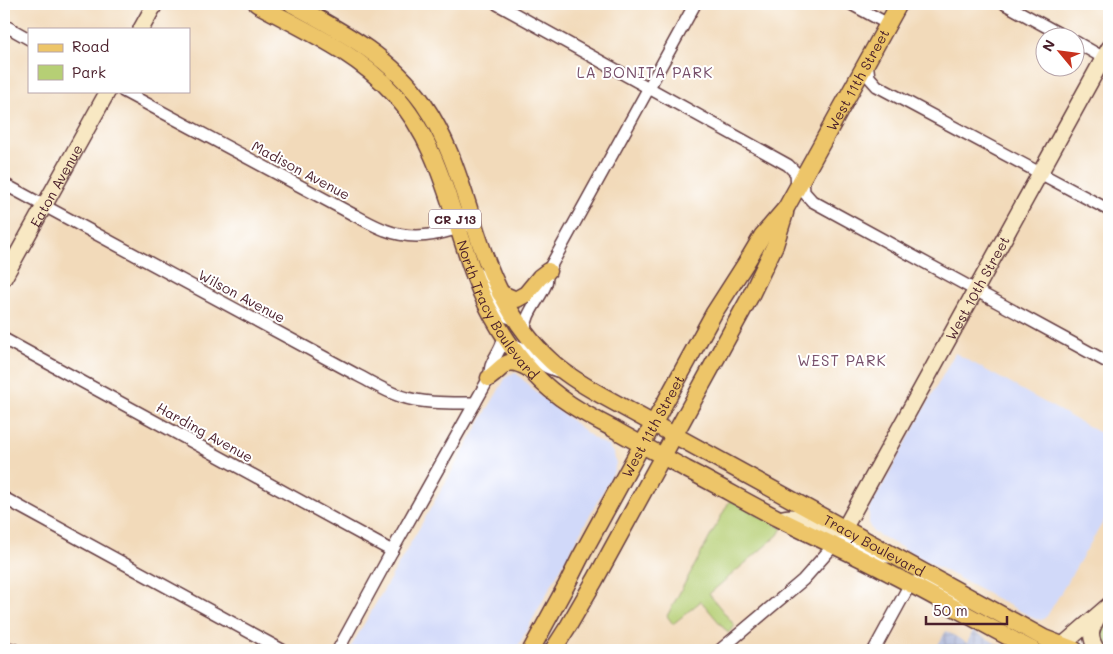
<svg xmlns="http://www.w3.org/2000/svg" width="1113" height="654" font-family="Mali,sans-serif">
	<style>
		.built { fill: #d1d9f9 }
		.industrial { fill: url(#industrial-grid) }
		.grass { fill: url(#grass-dots); stroke: #807750 }
		.park { fill: #b6cf75; stroke: #807750 }
		.lines { fill: none; stroke-linecap: round; stroke-linejoin: round }
		.street-casing { stroke: #633b40; stroke-width: 14 }
		.secondary-casing { stroke: #633b40; stroke-width: 18 }
		.primary-casing { stroke: #633b40; stroke-width: 19 }
		.street { stroke: #fff; stroke-width: 11 }
		.secondary { stroke: #f8e8c3; stroke-width: 15 }
		.primary { stroke: #edc569; stroke-width: 16 }
		.labels { text-anchor: middle; dominant-baseline: central; stroke-width: 4; stroke-linejoin: round; paint-order: stroke }
		.shield { fill: #fff; stroke: #80626b; stroke-width: 1 }
		.shield-label { font-size: 12px; font-weight: bold; fill: #4a1f2b }
		.street-label { font-size: 14px; fill: #4a1f2b; stroke: #fff }
		.neighbourhood-label { font-size: 15px; letter-spacing: 1px; fill: #78506b; stroke: #fff }
	</style>
	<defs>
		<pattern id="industrial-grid" width="8" height="8" patternUnits="userSpaceOnUse" patternTransform="scale(1.25)"><rect width="8" height="8" fill="#bbc3de"/><path d="M0 4h8M4 0v8" fill="none" stroke="#a2a7bf"/></pattern>
		<pattern id="grass-dots" width="8" height="8" patternUnits="userSpaceOnUse" patternTransform="scale(1.25)"><rect width="8" height="8" fill="#b6cf75"/><path d="M2 2h.1M6 6h.1" fill="none" stroke="#9eb165" stroke-width="1.8" stroke-linecap="round"/></pattern>
	</defs>
	<rect width="100%" height="100%" fill="#fff"/>
	<filter id="ink" filterUnits="userSpaceOnUse"><feTurbulence type="fractalNoise" baseFrequency=".02" numOctaves="2"/><feDisplacementMap in="SourceGraphic" scale="10" xChannelSelector="R" yChannelSelector="G"/><feConvolveMatrix kernelMatrix="1 2 1 2 8 2 1 2 1" color-interpolation-filters="sRGB"/></filter>
	<filter id="wash" filterUnits="userSpaceOnUse"><feTurbulence type="fractalNoise" baseFrequency=".0096" numOctaves="4" result="noise"/><feDisplacementMap in="SourceGraphic" scale="20" xChannelSelector="R" yChannelSelector="G"/><feGaussianBlur stdDeviation="1.12" result="paint"/><feColorMatrix in="noise" values="0 0 0 0 0 0 0 0 0 0 0 0 0 0 0 0 0 1.4 0 .05"/><feComposite in="paint" operator="in"/></filter>
	<g filter="url(#wash)">
		<rect width="100%" height="100%" fill="#f2daba"/>
		<g class="built">
			<polygon points="955,353 1109,438 1109,512 1047,616 1042,620 1035,619 873,532 869,525 869,510"/>
			<polygon points="516,373 539,395 596,440 608,446 614,454 616,464 613,473 516,650 349,650 505,379 510,374"/>
		</g>
		<polygon class="industrial" points="946,631 967,643 973,631 1008,650 935,650"/>
		<path class="grass" d="M1109 618V649C1101 646 1100 640 1098 632L1103 623Z"/>
		<polygon class="park" points="730,500 782,528 778,535 709,594 735,626 728,633 701,601 673,624 667,616"/>
	</g>
	<g filter="url(#ink)">
		<g class="lines">
			<defs>
				<g id="street">
					<polyline points="497,4 788,165 796,173 797,188"/>
					<polyline points="851,4 888,24"/>
					<polyline points="1005,4 1067,38"/>
					<polyline points="4,25 29,39"/>
					<polyline points="1076,42 1109,61"/>
					<polyline points="867,62 869,77 877,86 1109,210"/>
					<path d="M123 91 354 215C364 220 374 226 385 230 413 241 438 235 465 226"/>
					<polyline points="803,177 804,192 812,201 1109,363"/>
					<path d="M4 184 357 375C371 382 385 391 400 396 423 404 450 403 475 403"/>
					<path d="M475 271C478 274 482 277 484 280 494 294 496 318 516 319"/>
					<path d="M525 333C524 314 539 301 546 284 547 280 547 275 548 271L695 4"/>
					<polyline points="4,339 392,551"/>
					<path d="M507 347C526 344 529 353 542 364 547 368 552 369 557 371"/>
					<polyline points="4,498 282,650"/>
					<polyline points="4,648 8,648 16,650"/>
					<path d="M338 650 392 551 489 378C490 374 490 370 491 366 495 354 506 345 502 332"/>
					<polyline points="720,650 803,580 834,545 840,542 846,541 880,557 889,557"/>
					<path d="M874 650 910 584C923 574 941 593 953 598 958 600 964 599 969 600"/>
				</g>
				<g id="secondary">
					<polyline points="141,29 155,4"/>
					<path id="s1" d="M4 278 108 91"/>
					<path id="s2" d="M779 519C783 518 788 517 791 517 810 517 824 539 844 529L1109 48"/>
					<polyline points="1057,650 1109,605"/>
					<path d="M1097 650C1088 636 1091 629 1099 615"/>
				</g>
				<g id="primary">
					<path id="s3" d="M257 4C304 30 356 52 393 93 441 145 451 216 476 280 488 313 510 349 534 374 556 398 583 413 612 428 636 442 661 455 686 469 717 485 748 503 779 519 817 538 856 555 893 575 940 599 986 626 1033 650"/>
					<path id="s4" d="M292 4C341 31 390 56 423 103 448 139 460 180 473 221 489 273 510 324 551 361 566 375 583 385 601 395L1044 638 1075 650"/>
					<polyline points="500,293 514,299 517,299 526,294 540,277 548,271"/>
					<path d="M489 378C506 366 504 356 528 368"/>
					<path id="s5" d="M531 650 566 586 580 558 714 313 746 263 762 236 786 208 899 4"/>
					<polyline points="553,650 569,625 595,580 750,297 775,245 785,213"/>
				</g>
			</defs>
			<use href="#street" class="street-casing"/>
			<use href="#secondary" class="secondary-casing"/>
			<use href="#primary" class="primary-casing"/>
			<use href="#street" class="street"/>
			<use href="#secondary" class="secondary"/>
			<use href="#primary" class="primary"/>
		</g>
	</g>
	<g class="labels">
		<rect class="shield" x="429" y="209.5" width="52" height="19" rx="4"/>
		<g class="shield-label">
			<text x="455" y="219">CR J13</text>
		</g>
		<g class="street-label">
			<text stroke="none"><textPath href="#s5" startOffset="658">West 11th Street</textPath></text>
			<text transform="translate(301 170) rotate(28)">Madison Avenue</text>
			<text stroke="none"><textPath href="#s1" startOffset="106">Eaton Avenue</textPath></text>
			<text stroke="none"><textPath href="#s2" startOffset="344">West 10th Street</textPath></text>
			<text transform="translate(242 296) rotate(28)">Wilson Avenue</text>
			<text stroke="none"><textPath href="#s3" startOffset="406">North Tracy Boulevard</textPath></text>
			<text stroke="none"><textPath href="#s5" startOffset="255">West 11th Street</textPath></text>
			<text transform="translate(205 432) rotate(29)">Harding Avenue</text>
			<text stroke="none"><textPath href="#s4" startOffset="829">Tracy Boulevard</textPath></text>
		</g>
		<g class="neighbourhood-label">
			<text x="645" y="72">LA BONITA PARK</text>
			<text x="842" y="360">WEST PARK</text>
		</g>
	</g>
	<rect width="1113" height="654" fill="none" stroke="#fff" stroke-width="20"/>
	<rect x="28" y="28" width="162" height="65" fill="#ffffff" stroke="#b7a5aa"/>
	<rect x="38" y="44" width="25" height="8" fill="#edc569" stroke="#b7a5aa"/>
	<text x="72" y="52" font-size="15" fill="#4a1f2b">Road</text>
	<rect x="38" y="65" width="25" height="15" fill="#b6cf75" stroke="#b7a5aa"/>
	<text x="72" y="78" font-size="15" fill="#4a1f2b">Park</text>
	<g transform="translate(1060 52) rotate(299)"><circle r="24" fill="#ffffff" stroke="#b7a5aa"/>
	<path d="M0-4L9 19L0 12L-9 19Z" fill="#c8321e"/>
	<text y="-8" font-size="14" font-weight="bold" text-anchor="middle" fill="#4a1f2b">N</text>
	</g>
	<path d="M926 616v8h81v-8" fill="none" stroke="#4a1f2b" stroke-width="2.5"/>
	<text x="933" y="616" font-size="15" fill="#4a1f2b" stroke="#ffffff" stroke-width="4" paint-order="stroke">50 m</text>
</svg>
